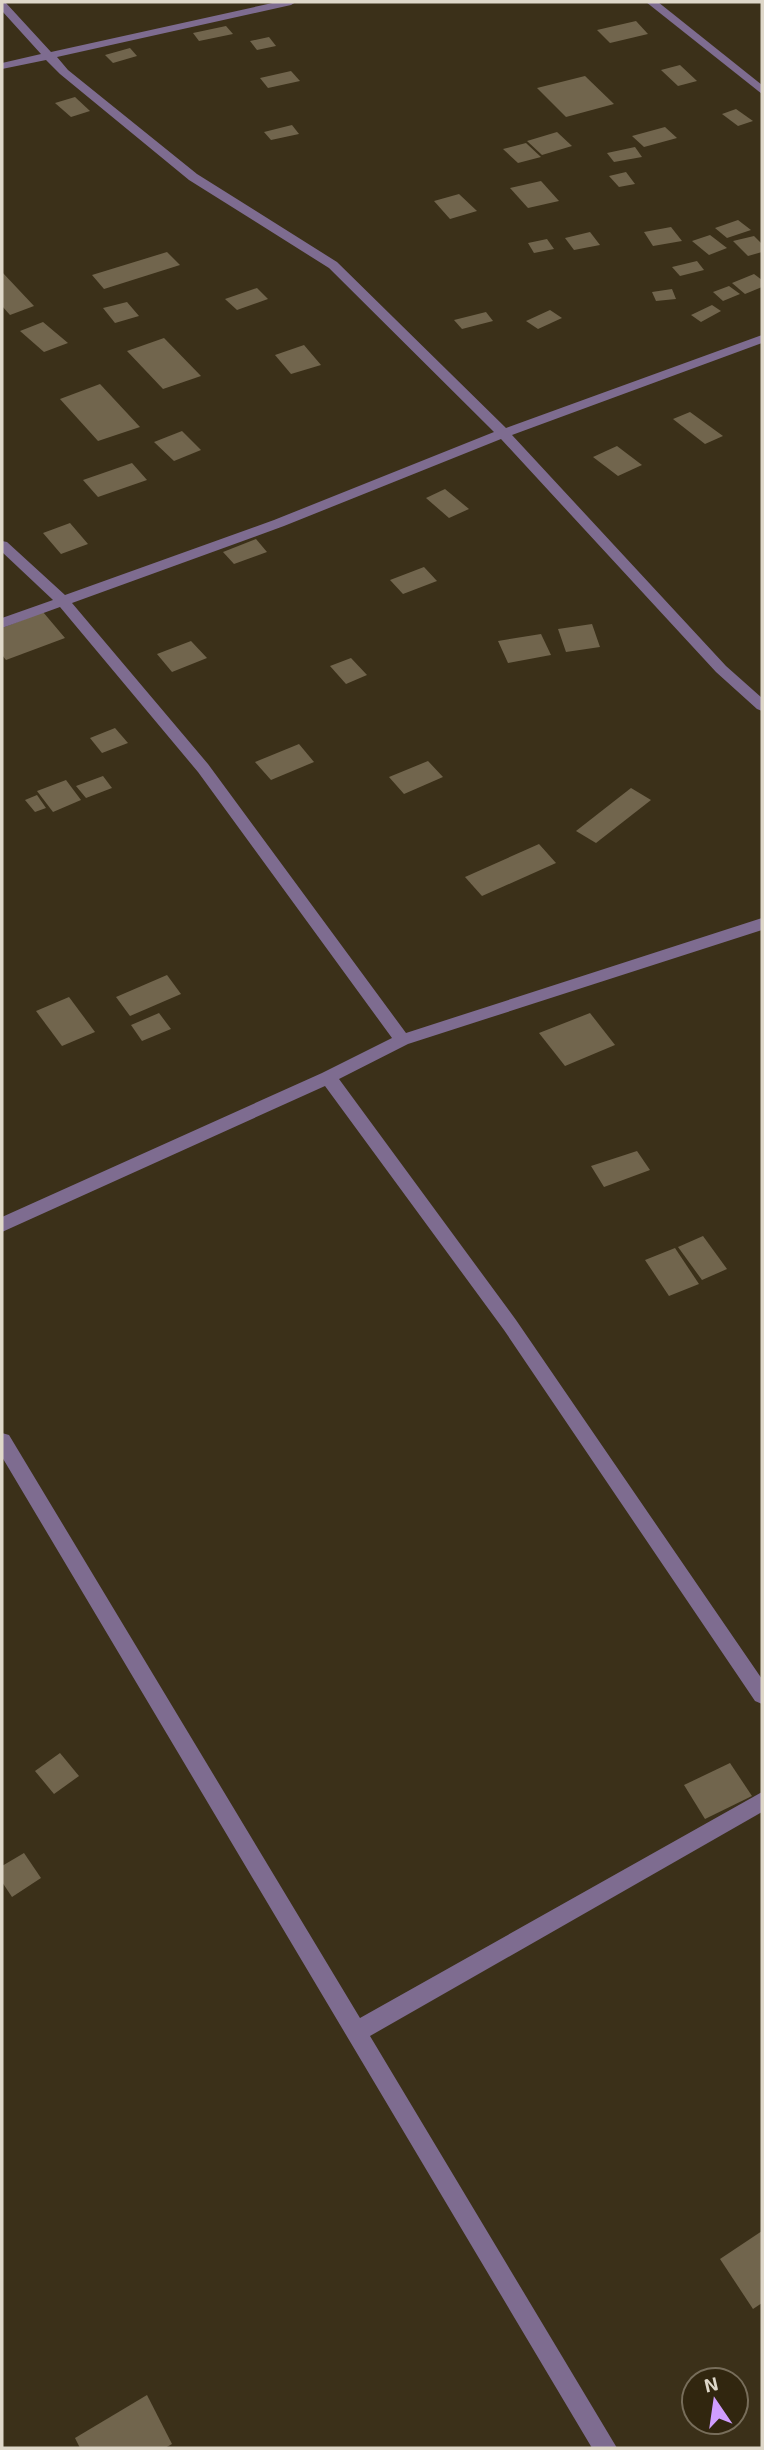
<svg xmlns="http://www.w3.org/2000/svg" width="764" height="2450" font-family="'Exo 2',sans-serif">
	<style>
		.building { fill: #71654d }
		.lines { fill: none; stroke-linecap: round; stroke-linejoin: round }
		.minor { fill: #7e6c90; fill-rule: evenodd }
	</style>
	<rect width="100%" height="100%" fill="#3b3019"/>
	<g class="building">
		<polygon points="636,21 648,34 610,43 597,30"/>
		<polygon points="226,26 233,34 199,41 193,33"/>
		<polygon points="269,37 276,46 257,50 250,41"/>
		<polygon points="130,48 137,56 113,63 105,55"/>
		<polygon points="680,65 697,81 678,86 661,70"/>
		<polygon points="291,71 300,81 268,88 260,78"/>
		<polygon points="585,76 614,104 566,117 537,88"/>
		<polygon points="75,97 90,111 71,117 55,103"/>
		<polygon points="736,109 753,121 738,126 722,114"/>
		<polygon points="292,125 299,134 271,140 264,132"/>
		<polygon points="665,127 677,138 644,147 632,136"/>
		<polygon points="557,132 572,146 542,155 527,141"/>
		<polygon points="526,143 541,157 518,163 503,149"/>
		<polygon points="635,147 642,157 614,162 607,153"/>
		<polygon points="626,172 635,184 619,187 609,176"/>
		<polygon points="541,181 559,201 528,208 510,188"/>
		<polygon points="459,194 477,211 450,219 434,201"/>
		<polygon points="738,220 751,230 727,238 715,228"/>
		<polygon points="671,227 682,241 653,246 644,232"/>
		<polygon points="590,232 600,245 574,250 565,238"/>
		<polygon points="710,235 727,248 709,255 692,241"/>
		<polygon points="754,236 762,244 762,252 748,256 733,241"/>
		<polygon points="547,239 554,249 534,253 528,243"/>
		<polygon points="167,252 180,265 104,289 92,275"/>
		<polygon points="697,261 704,270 680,276 672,267"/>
		<polygon points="2,272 34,306 10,315 2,306"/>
		<polygon points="754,274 762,280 762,287 745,294 732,283"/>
		<polygon points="729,286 740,294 723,301 713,292"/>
		<polygon points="257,288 268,299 237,310 225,299"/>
		<polygon points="672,289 676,299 656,301 652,292"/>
		<polygon points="127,302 139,316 115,323 103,308"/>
		<polygon points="712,305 721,311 701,322 691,315"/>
		<polygon points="550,310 562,318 538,329 526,321"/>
		<polygon points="486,312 493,321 462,329 454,320"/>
		<polygon points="43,322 68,343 44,352 20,331"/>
		<polygon points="164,338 201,376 163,389 127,351"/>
		<polygon points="304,345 321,365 291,374 275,355"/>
		<polygon points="100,384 140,427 98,441 60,399"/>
		<polygon points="690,412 723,436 705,444 673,419"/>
		<polygon points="182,431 201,450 174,461 154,442"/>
		<polygon points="617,446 642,465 618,476 593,457"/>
		<polygon points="132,463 147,480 98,497 83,480"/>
		<polygon points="445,489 469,509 449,518 426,498"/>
		<polygon points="70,523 88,544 61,554 43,533"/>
		<polygon points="256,539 267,552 234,564 223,552"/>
		<polygon points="424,567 437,581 403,594 390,580"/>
		<polygon points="43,612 65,638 6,660 2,655 2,628"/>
		<polygon points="592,624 600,647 566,652 558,629"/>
		<polygon points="541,634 551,655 508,663 498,641"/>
		<polygon points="191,641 207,658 172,672 157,654"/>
		<polygon points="351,658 367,675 346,684 330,666"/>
		<polygon points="115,728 128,743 102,753 90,738"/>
		<polygon points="299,744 314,762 271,780 255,762"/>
		<polygon points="428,761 443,777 404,794 389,777"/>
		<polygon points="103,776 112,788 86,798 76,786"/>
		<polygon points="66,780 81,800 53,812 37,791"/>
		<polygon points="631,788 651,800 596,843 576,831"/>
		<polygon points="37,795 46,808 35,812 25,800"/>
		<polygon points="539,844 556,863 482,896 465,877"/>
		<polygon points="167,975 181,994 130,1016 116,997"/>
		<polygon points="69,997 95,1032 62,1046 36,1011"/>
		<polygon points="159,1013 171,1029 142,1041 131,1025"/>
		<polygon points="590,1013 615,1045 565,1066 539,1033"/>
		<polygon points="637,1151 650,1170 604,1187 591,1166"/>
		<polygon points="703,1236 727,1269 702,1280 678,1247"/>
		<polygon points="675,1248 699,1284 669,1296 645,1260"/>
		<polygon points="60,1753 79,1776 54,1794 35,1771"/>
		<polygon points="730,1763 752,1796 705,1819 684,1785"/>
		<polygon points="24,1853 41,1878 12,1897 2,1882 2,1866"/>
		<polygon points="762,2231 762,2303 753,2309 720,2259"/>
		<polygon points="147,2395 172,2444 165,2448 80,2448 75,2438"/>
	</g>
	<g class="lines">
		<g class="minor">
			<polygon points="2,2 6,3 51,52 277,2 296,2 291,5 57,57 68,70 197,174 337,262 506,428 762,335 762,343 512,435 726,666 762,698 762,711 757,709 716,672 501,439 284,526 72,603 208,764 406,1033 762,918 762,930 408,1044 339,1079 516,1320 762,1679 762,1704 755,1701 504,1330 325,1086 2,1232 2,1217 322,1073 392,1038 198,772 60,607 2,628 2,618 53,600 2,552 2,541 7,542 65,595 274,520 494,432 329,268 189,180 60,74 46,60 2,69 2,63 41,54 2,11"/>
			<polygon points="646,2 658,2 762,85 762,94"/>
			<polygon points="2,1433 9,1435 360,2018 762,1792 762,1812 370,2036 617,2448 592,2448 2,1457"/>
		</g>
	</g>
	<rect width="764" height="2450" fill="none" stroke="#dfd8ca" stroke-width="7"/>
	<g transform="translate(715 2401) rotate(347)"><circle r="33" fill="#31260f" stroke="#776d5a" stroke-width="2"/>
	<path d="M0-5L12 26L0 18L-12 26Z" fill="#d09dff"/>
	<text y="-10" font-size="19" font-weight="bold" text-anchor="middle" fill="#dfd8ca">N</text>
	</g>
</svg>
